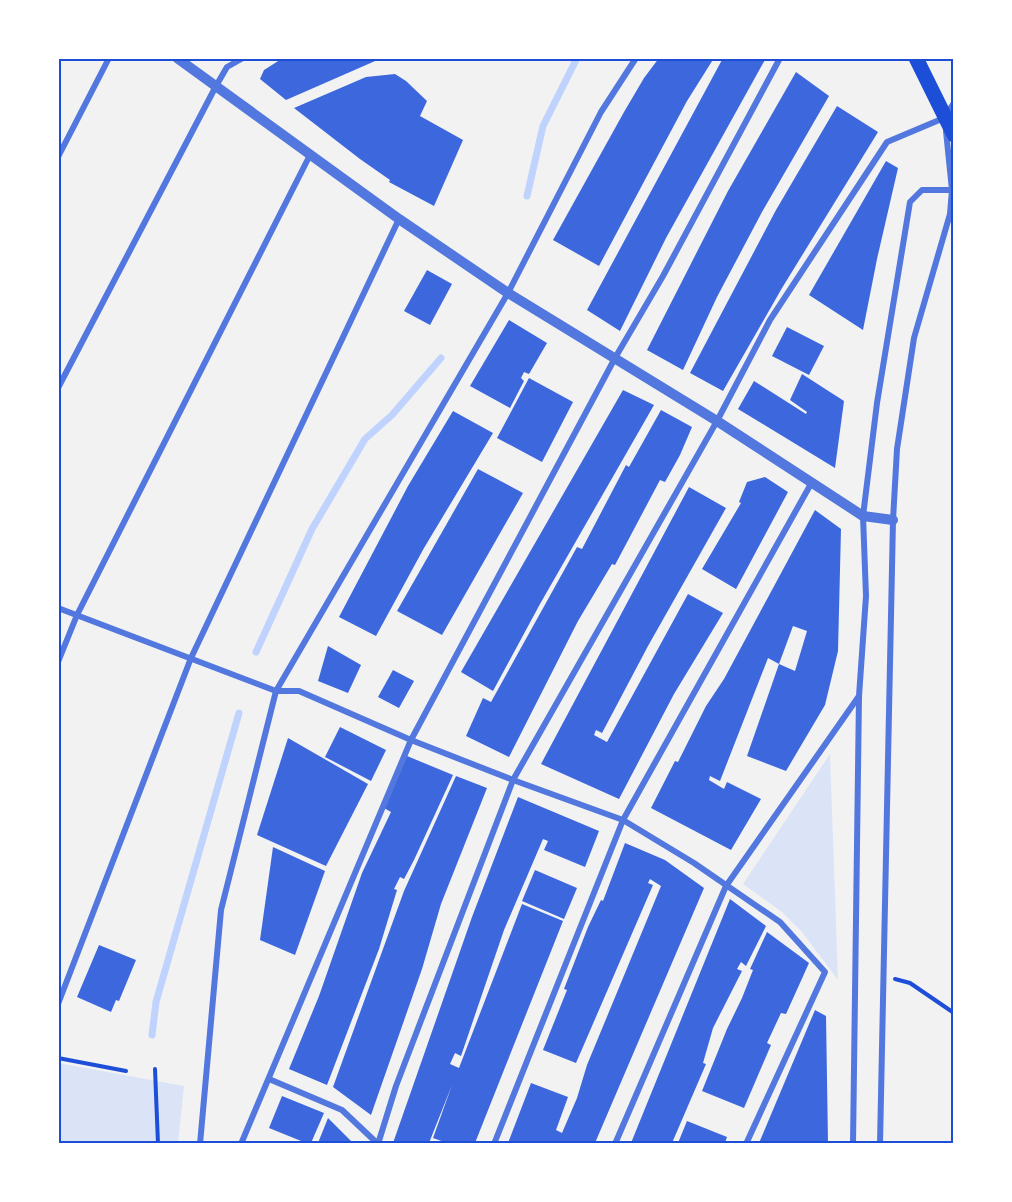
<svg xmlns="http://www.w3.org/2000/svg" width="1012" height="1202" font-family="'Open Sans',sans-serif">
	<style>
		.green { fill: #dbe4f7 }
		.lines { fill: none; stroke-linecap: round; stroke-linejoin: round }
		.stream { stroke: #bfd3fe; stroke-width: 7 }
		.building { fill: #3d67dc }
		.path { stroke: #1d4ed8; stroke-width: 4 }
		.minor { stroke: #5277de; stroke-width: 6 }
		.tertiary { stroke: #5277de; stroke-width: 10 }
		.primary { stroke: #1d4ed8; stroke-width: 15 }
		.neatline { fill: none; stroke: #1d4ed8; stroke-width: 2 }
	</style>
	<rect width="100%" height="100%" fill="#f2f2f2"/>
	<g class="green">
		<polygon points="830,754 838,980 802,932 782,912 743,884"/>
		<polygon points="58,1063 184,1086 178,1143 59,1143"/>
	</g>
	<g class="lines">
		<g class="stream">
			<polyline points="527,196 543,126 577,58"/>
			<polyline points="256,652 312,529 365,439 392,415 441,358"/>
			<polyline points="152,1035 156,1002 239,713"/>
		</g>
	</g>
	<g class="building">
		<polygon points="283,58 382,58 286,100 260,79 264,70"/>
		<polygon points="659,58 714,58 687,101 599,266 553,240 624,112 644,78"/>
		<polygon points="723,58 766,58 666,238 620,331 587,310"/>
		<polygon points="796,72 829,96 762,212 717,297 683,370 647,350 728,191"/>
		<polygon points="395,74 406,81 427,101 420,116 463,140 434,206 389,182 390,180 360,159 294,108 366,77"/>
		<polygon points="837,106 878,132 782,288 723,391 690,373 776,210"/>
		<polygon points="886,161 898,168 877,259 863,330 809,295"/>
		<polygon points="427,270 452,284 430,325 404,311"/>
		<polygon points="509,320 547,343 529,374 524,372 521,378 524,381 510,408 470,386"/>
		<polygon points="787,327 824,346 809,375 772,356"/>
		<polygon points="802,374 844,401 835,468 738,409 754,381 806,414 807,412 790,400"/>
		<polygon points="529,378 573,402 542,462 497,438"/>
		<polygon points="623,390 654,405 540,604 493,691 461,672"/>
		<polygon points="661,410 692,427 680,455 665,482 660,480 615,565 612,564 578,621 509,757 466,736 483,698 491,702 577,547 582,549 626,465 629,467"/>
		<polygon points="453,411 493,433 424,548 376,636 339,617 408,486"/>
		<polygon points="478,469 523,493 442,635 397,611"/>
		<polygon points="765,477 788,492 736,589 702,569 741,503 739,502 747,482"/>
		<polygon points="689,487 726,508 648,646 602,733 596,730 594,735 607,742 688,594 723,613 674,694 619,799 541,764"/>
		<polygon points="815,510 841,529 838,651 825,705 786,771 747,756 779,664 795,671 807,631 793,626 779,664 768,658 720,781 710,776 709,780 724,789 727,782 761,799 731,850 651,808 675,761 678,762 706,706 724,679"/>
		<polygon points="328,646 361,665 348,693 318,681"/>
		<polygon points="393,670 414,681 399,708 378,697"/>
		<polygon points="340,727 386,750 371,781 325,757"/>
		<polygon points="288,738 368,784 326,866 257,835"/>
		<polygon points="407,756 453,775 414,860 404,879 400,877 394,889 397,890 379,949 327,1085 289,1069 319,996 362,873 391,812 384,808"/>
		<polygon points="456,776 487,788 441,904 422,969 371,1115 333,1087 404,891"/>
		<polygon points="518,797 599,831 585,867 544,850 548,841 543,839 504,930 461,1056 455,1053 450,1064 459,1068 522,904 563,921 475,1143 447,1143 433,1138 452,1085 429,1143 393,1143 472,917"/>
		<polygon points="625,843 665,860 704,888 595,1143 508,1143 531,1083 568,1097 556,1130 562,1133 577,1098 587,1065 661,886 650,879 648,883 653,885 576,1063 543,1050 567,990 564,989 588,927 601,900 603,901"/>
		<polygon points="273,847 325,871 295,955 260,940"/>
		<polygon points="535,870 577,888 564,919 522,901"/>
		<polygon points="730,899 766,926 746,966 741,962 737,969 742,971 713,1028 703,1063 706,1064 672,1143 631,1143"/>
		<polygon points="767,932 809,963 786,1014 781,1013 767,1043 771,1045 744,1108 702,1091 727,1029 742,998 753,970 750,969"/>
		<polygon points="99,945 136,960 119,1001 116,1000 111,1012 77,997"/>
		<polygon points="815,1010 826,1016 828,1143 759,1143"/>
		<polygon points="282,1096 324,1113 311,1143 306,1143 269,1128"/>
		<polygon points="328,1118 353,1143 318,1143"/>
		<polygon points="687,1121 727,1137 725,1143 678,1143"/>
	</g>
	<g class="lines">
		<g class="path">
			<polyline points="895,979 910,983 954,1013"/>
			<polyline points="58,1058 126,1071"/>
			<polyline points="155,1069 158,1144"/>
		</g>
		<g class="minor">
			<polyline points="946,115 954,103"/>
			<polyline points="58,157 109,58"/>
			<polyline points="58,388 216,86 227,67 243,58"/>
			<polyline points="58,608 276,691 299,691 411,740 513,780 623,820 694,863 780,922 825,972 746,1144"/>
			<polyline points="58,662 77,615 310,155"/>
			<polyline points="58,1004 191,658 399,219"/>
			<polyline points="269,1079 342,1110 378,1144"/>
			<polyline points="200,1144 221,910 276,691 508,293 601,112 636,58"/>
			<polyline points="241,1144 411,740 615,358 663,276 780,58"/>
			<polyline points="378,1144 396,1086 513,780 717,421 770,320 887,142 944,118"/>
			<polyline points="494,1144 623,820 812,482"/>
			<polyline points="615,1144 726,886 859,696"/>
			<polyline points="853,1144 859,696 866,596 863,516 877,403 910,202 922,190 954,190"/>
			<polyline points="880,1144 893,520 897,449 914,338 950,214 952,190 946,131"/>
		</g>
		<polyline class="tertiary" points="177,58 399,219 508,293 717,421 863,516 893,520"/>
		<polyline class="primary" points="916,58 954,135"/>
	</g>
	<rect width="1012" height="1202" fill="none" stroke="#ffffff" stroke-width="120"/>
	<rect x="60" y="60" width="892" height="1082" class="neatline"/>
</svg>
